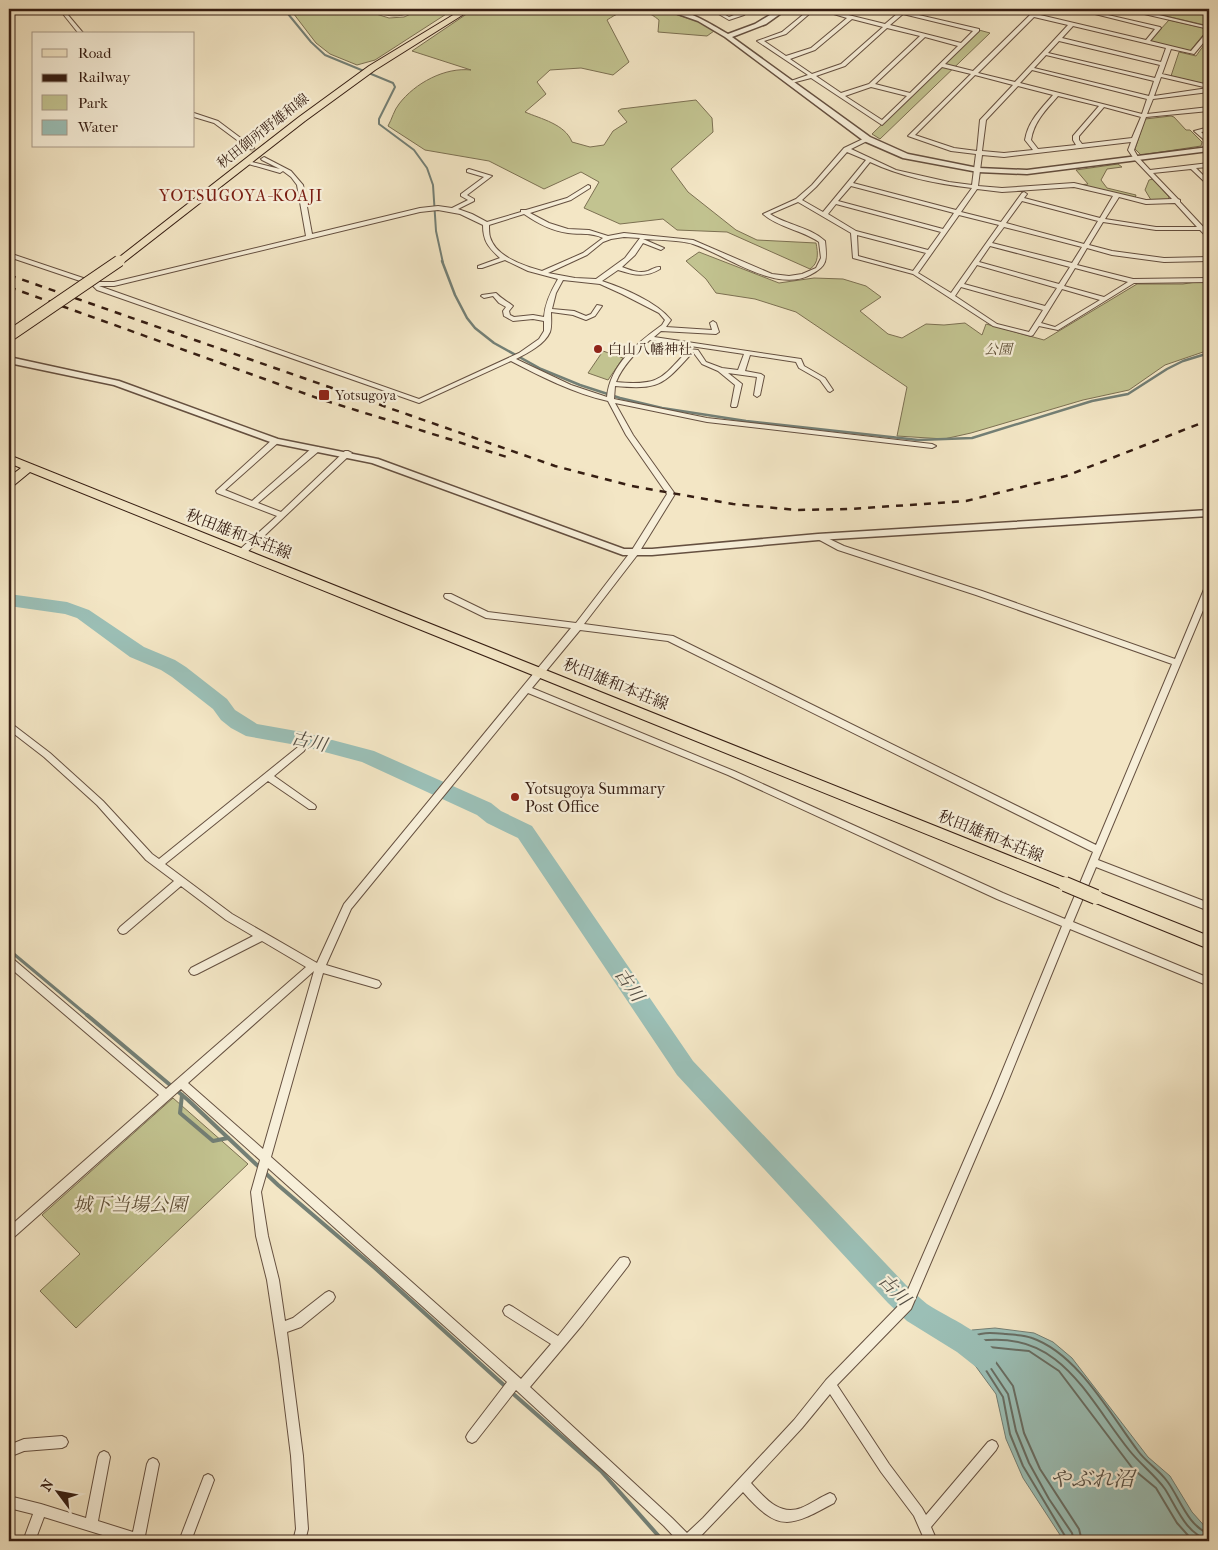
<svg xmlns="http://www.w3.org/2000/svg" width="1218" height="1550" font-family="'IM FELL French Canon','Noto Serif JP',serif">
	<style>
		.green { fill: #c2c390; stroke: #7c7052 }
		.water { fill: #9bbfb6; stroke: #737f75 }
		.lines { fill: none; stroke-linecap: round; stroke-linejoin: round }
		.shore { stroke: #686e64; stroke-width: 2 }
		.stream-far3 { stroke: #737f75; stroke-width: 2 }
		.stream-far2 { stroke: #737f75; stroke-width: 2.5 }
		.stream-far1 { stroke: #737f75; stroke-width: 3 }
		.stream { stroke: #737f75; stroke-width: 4 }
		.river { fill: #9bbfb6; fill-rule: evenodd }
		.minor-tunnel { stroke: #cdbea1; stroke-width: 5.5; stroke-dasharray: 5.5 2.5; stroke-linecap: butt }
		.minor-casing { stroke: #655040; stroke-width: 2 }
		.tertiary-casing { stroke: #655040; stroke-width: 3 }
		.primary-casing { stroke: #361e13; stroke-width: 2 }
		.minor { fill: #f7efd9; fill-rule: evenodd }
		.tertiary { fill: #f7efd9; fill-rule: evenodd }
		.primary { fill: #f3e6c5; fill-rule: evenodd }
		.rail { stroke: #361e13; stroke-width: 2.5; stroke-dasharray: 7 7; stroke-linecap: butt }
		.primary-bridge-far2-casing { stroke: #361e13; stroke-width: 11; stroke-linecap: butt }
		.primary-bridge-far1-casing { stroke: #361e13; stroke-width: 13; stroke-linecap: butt }
		.primary-bridge-casing { stroke: #361e13; stroke-width: 16; stroke-linecap: butt }
		.primary-bridge-far2 { stroke: #f3e6c5; stroke-width: 9 }
		.primary-bridge-far1 { stroke: #f3e6c5; stroke-width: 11 }
		.primary-bridge { stroke: #f3e6c5; stroke-width: 14 }
		.poi-dot { fill: #8f2418; stroke: #f7efd9; stroke-width: 2 }
		.labels { text-anchor: middle; dominant-baseline: central; stroke-width: 4.5; stroke-linejoin: round; paint-order: stroke }
		.far-street-label { font-size: 14px; fill: #361e13; stroke: #f7efd9 }
		.far-poi-label { font-size: 14px; fill: #361e13; stroke: #f7efd9; text-anchor: start }
		.far-park-label { font-size: 14px; font-style: italic; fill: #605038; stroke: #f7efd9 }
		.far-quarter-label { font-size: 16px; letter-spacing: 1px; fill: #7a1f14; stroke: #f7efd9 }
		.street-label { font-size: 16px; fill: #361e13; stroke: #f7efd9 }
		.poi-label { font-size: 16px; fill: #361e13; stroke: #f7efd9; text-anchor: start }
		.water-label { font-size: 18px; font-style: italic; fill: #544e44; stroke: #f7efd9 }
		.near-park-label { font-size: 19px; font-style: italic; fill: #605038; stroke: #f7efd9 }
		.near-water-label { font-size: 21px; font-style: italic; fill: #544e44; stroke: #f7efd9 }
	</style>
	<rect width="100%" height="100%" fill="#f3e6c5"/>
	<filter id="stains"><feTurbulence type="fractalNoise" baseFrequency=".004" numOctaves="4"/><feColorMatrix values="0 0 0 0 .2 0 0 0 0 .09 0 0 0 0 .02 0 0 0 .5 -.17"/></filter>
	<radialGradient id="worn" r=".72"><stop offset=".6" stop-color="#630" stop-opacity="0"/><stop offset="1" stop-color="#630" stop-opacity=".3"/></radialGradient>
	<g class="green">
		<polygon points="290,9 360,9 389,18 404,17 422,9 454,9 375,60 357,65 330,54 316,43"/>
		<path d="M362 9H420C394 21 388 15 362 9Z"/>
		<path d="M474 9H659L697 21 714 31 707 36 658 32 659 20C641 5 625 8 607 20L629 62 613 75 581 68 550 70 537 82 546 94 525 112C541 119 565 124 572 142L590 147 604 145 613 131 627 122 618 111 621 109 696 100 712 118 713 132 671 169 688 192 736 230 757 240 816 243C818 253 819 263 810 269L727 232 677 230 663 219 620 224 584 208 599 182 581 172 544 189 489 161 425 150 388 126C392 119 394 110 399 104 415 83 445 67 471 70L412 51Z"/>
		<polygon points="1136,9 1209,9 1209,26"/>
		<polygon points="1169,20 1208,29 1190,51 1150,41"/>
		<polygon points="979,30 990,33 880,139 872,134"/>
		<polygon points="1209,38 1209,85 1171,76 1179,52 1196,56"/>
		<polygon points="1171,116 1174,117 1186,130 1190,130 1202,142 1201,146 1141,155 1135,149 1145,119"/>
		<polygon points="1118,164 1122,167 1107,169 1101,180 1107,188 1136,195 1135,198 1080,185 1088,184 1076,170"/>
		<polygon points="1153,179 1169,197 1168,200 1151,200 1145,190 1149,180"/>
		<polygon points="699,252 779,283 814,278 843,279 866,286 881,297 860,311 888,334 902,338 926,324 944,325 965,323 982,335 986,324 1044,340 1137,284 1183,284 1209,280 1209,350 1165,365 1129,390 1083,400 971,433 944,439 897,436 907,387 796,312 755,299 716,293 706,279 686,261"/>
		<polygon points="603,351 623,358 608,380 588,373"/>
		<polygon points="173,1098 248,1164 76,1328 40,1291 80,1254 42,1215"/>
	</g>
	<polygon class="water" points="995,1328 1034,1333 1053,1342 1072,1358 1148,1457 1170,1476 1192,1512 1209,1531 1209,1541 1064,1541 1023,1478 1006,1439 996,1394 974,1364 963,1336 972,1330"/>
	<g class="lines">
		<g class="shore">
			<path d="M1068 1541 1023 1466 1010 1434 1003 1397 975 1353 969 1339C979 1331 994 1333 1006 1334 1015 1335 1024 1335 1032 1338 1078 1354 1110 1414 1138 1451 1146 1462 1159 1470 1167 1481 1180 1498 1187 1525 1209 1534"/>
			<path d="M1074 1541 1072 1533 1049 1499 1029 1463 1016 1431 1008 1394 984 1358 978 1346V1341C1060 1329 1086 1396 1129 1450 1140 1464 1155 1475 1165 1489 1177 1508 1186 1534 1209 1540"/>
			<polyline points="1082,1541 1079,1529 1040,1469 1024,1433 1013,1386 990,1354 989,1347 1029,1351 1059,1371 1133,1469 1156,1488 1177,1523 1193,1541"/>
		</g>
		<polyline class="stream-far3" points="284,9 311,42 325,55 393,83 395,87 379,119 379,124 414,150 427,168 433,185 436,231 443,263"/>
		<polyline class="stream-far2" points="442,261 455,295 467,318 475,328 494,343 541,369 580,385 620,398 662,408 746,421 918,440 972,438 1092,401 1128,394 1167,369 1183,361 1209,353"/>
		<polyline class="stream-far1" points="9,950 88,1016"/>
		<g class="stream">
			<polyline points="87,1015 188,1100 278,1185 375,1268 506,1387"/>
			<polyline points="182,1095 180,1113 213,1141 228,1138"/>
			<polyline points="510,1391 601,1471 663,1541"/>
		</g>
		<path class="river" d="M9 594 67 602 89 610 144 647 175 660 186 667 227 699 235 710 257 724 302 732 374 751 491 803 501 811 532 826 693 1061 906 1285C913 1291 919 1298 927 1304 949 1319 987 1332 998 1358L994 1367 985 1371 976 1367 957 1352 907 1321 888 1303 677 1075 518 838 487 823 477 815 362 762 302 746 246 736 231 728 221 720 213 709 172 677 161 670 130 657 77 618 65 614 9 606Z"/>
		<polyline class="minor-tunnel" points="251,148 264,159"/>
		<defs>
			<g id="minor">
				<polygon points="59,9 63,9 84,34 79,34"/>
				<path d="M710 9H715L729 17C737 14 744 8 751 9L744 15 729 20Z"/>
				<path d="M810 9H815L786 34 764 41 786 56 811 48 847 18 817 9H824L885 24 898 13 886 9H893L979 29V31L945 64 973 71 1036 9H1041L1036 14 1146 40 1155 29 1075 9H1082L1160 27 1161 28 1150 41 1191 51 1207 32H1209V36L1194 54 1171 49 1162 74 1209 85V92L1153 99 1147 114 1209 107V111L1146 117 1134 150 1138 157 1150 170 1209 163V167L1196 168 1209 181V186L1191 169 1153 173 1178 199 1180 200V202L1209 233V238L1207 237 1200 230H1156L1103 222 1089 245 1112 251 1164 258 1209 257V261L1164 262 1112 255 1087 248 1077 265 1133 279 1209 278V282L1134 283 1058 330 1039 326 1033 335 1031 336 993 326 913 274 853 258 851 233 798 202 770 214C787 225 810 227 825 241 827 260 828 266 810 275 775 293 726 255 693 244 681 240 658 240 643 239L664 248 661 250 643 243 635 255 622 267C630 270 639 274 648 271 653 269 655 267 660 267V269C645 278 634 275 618 270L602 281C623 288 657 302 671 320L666 327 712 330 710 323 713 321 716 323 719 332 716 334 661 331 654 337 801 359 804 366 825 378 833 390 830 392 828 391 820 380 799 368 796 362 750 355 745 371 761 374 764 376 760 395 757 397 754 395 757 377 728 373 742 384 737 406 736 407H732L731 406 735 385 718 371 702 364 693 352C663 385 660 390 615 386L614 399 707 418 932 444 936 446 932 448 707 422 615 403 633 435 675 494 638 554 584 624 673 636 1096 845 1172 664 976 595 838 550 814 537 815 535H821L844 546 982 591 1175 659 1205 587 1209 584V596L1098 860 1209 903V911L1096 867 1073 922 1209 978V986L1070 929 1002 1096 911 1309 837 1385 889 1464 922 1508 926 1515 988 1442 992 1440 996 1442 998 1446 996 1450 931 1527 937 1541H925L914 1516 881 1472 830 1394 802 1428 751 1483C765 1498 779 1516 801 1508 811 1504 820 1497 830 1493L834 1495 836 1499 834 1503C790 1527 779 1533 743 1492L696 1541H678L664 1526 516 1390 476 1441 472 1443 468 1441 466 1437 468 1433 507 1382 268 1168 261 1192 268 1236 279 1280 285 1321 293 1318 325 1293 329 1291 333 1293 335 1297 333 1301 301 1327 287 1332 303 1456 308 1529 305 1541H293L296 1529 291 1456 279 1359 267 1280 256 1236 251 1192 260 1160 181 1089 13 1238 9 1239V1227L159 1095 9 967V957L12 958 166 1089 306 967 262 941 197 974 194 975 191 974 189 971 191 968 253 936 226 920 181 886 126 933 123 934 120 933 118 930 120 927 174 881 146 860 97 805 44 757 9 730V723L12 724 50 753 103 801 152 854 159 859 298 747H304L305 749 304 751 274 776 315 805 316 807 315 809H309L268 781 165 864 232 914 317 963 344 904 571 628 486 618 445 598 444 596 445 594H451L488 612 576 623 632 550 667 494 626 435 608 401C573 393 542 377 511 361L419 403 97 290 92 285 9 257V253L95 282H114L306 236 297 185 291 177 283 171 280 173 245 163 248 161 280 169 262 160 261 159 264 157 291 171 303 185 312 234 420 208 438 206 452 208 468 200 461 196V194L484 177 467 172V170L469 169 492 176 467 195 474 199V201L458 209 472 214 487 222 521 212V210H526L567 198 588 185 590 186V188L571 200 530 213 549 223 568 229 589 230 608 236 624 233 693 240 772 274 789 276 802 274 816 268 821 258 819 242C802 230 779 228 763 214L796 199 812 185 844 148 865 138H869V140L851 149 896 170 949 182 972 185 976 154 951 151 908 136 971 74 942 67 882 125 811 78 788 84V82L808 75 757 41 782 32ZM903 14 973 31 961 43 890 25ZM1034 17 1068 25 1015 82 978 73ZM852 19 883 27 841 64 812 74 790 59 815 50ZM1073 26 1166 48 1161 62 1062 38ZM887 28 920 36 869 84 841 93 816 76 845 66ZM925 37 958 46 910 93 875 84ZM1059 41 1160 65 1155 78 1048 53ZM1046 55 1154 81 1149 96 1034 68ZM1032 70 1147 99 1142 114 1020 83ZM975 75 1013 85 980 120 977 151 954 148 915 135ZM1161 77 1208 88 1154 96ZM1018 86 1053 95C1041 109 1028 121 1025 140L1033 150 1004 153 982 151 986 120ZM871 87 907 96 882 120 845 96ZM1058 96 1099 106 1073 136V140L1076 145 1038 149 1031 140C1034 121 1046 110 1058 96ZM1104 107 1141 117 1132 138 1082 144 1079 140V136ZM1131 142 1128 150 1134 159 1172 199 1146 200 1074 183 1002 188 978 186 982 155 1004 157ZM847 152 866 160 823 212 802 200 816 187ZM870 162C902 177 937 184 972 188L956 210 853 183ZM851 186 954 213 943 229 838 201ZM1074 187 1113 196 1100 218 1024 198 1027 194 1024 192 1022 193 1001 222 961 212 977 189 1002 192ZM1119 197 1146 204 1175 203 1197 227H1156L1105 219ZM1022 201 1098 221 1084 244 1006 223ZM836 204 941 232 928 250 856 231 828 214ZM438 210 460 214 483 225C483 241 488 247 500 258L478 266V268H482L505 260 528 271 558 279C551 291 545 303 544 317L533 315 514 317 510 315 509 311 513 306C507 301 503 300 496 293L482 295 481 296 484 298 493 296 499 303 506 307 503 311 504 316 513 321 533 319 544 321V331L539 339 519 353 419 399 99 286H114L420 212ZM524 214C537 223 552 231 568 233 580 235 591 232 603 238L583 253 542 271C524 266 496 257 490 237 489 234 489 229 489 225ZM959 215 999 225 951 293 918 273ZM1004 227 1082 247 1072 263 992 243ZM857 235 926 253 913 271 858 256ZM624 237 640 238 625 258 596 279 575 278 548 273 587 255 603 242 611 239ZM990 246 1070 267 1059 284 979 262ZM977 265 1057 288 1045 306 964 284ZM1075 268 1128 282 1104 297 1064 286ZM563 280 600 284 622 294 659 313 665 320 662 325C637 343 610 365 607 397L571 385 516 359C528 353 545 344 550 332 552 326 551 318 551 312L573 315 586 320 595 316 602 306 597 305 591 314 586 316 574 311 552 309 556 293ZM961 287 1043 310 1029 332 997 324 955 296ZM1062 289 1100 300 1055 327 1041 323ZM650 340 744 354 738 370 722 368 706 362 698 350 689 349C661 379 660 386 616 382 623 365 636 352 650 340ZM580 630 668 641 1093 852 1065 919 1003 893 734 771 532 688ZM528 693 728 775 997 899 1062 926 992 1096 903 1301 826 1380 794 1420 703 1518 687 1533 672 1518 530 1387 583 1324 628 1266 630 1262 628 1258 624 1257 620 1258 558 1336 513 1307 509 1305 505 1307 503 1311 505 1315 551 1344 521 1379 271 1157 323 973 376 988 379 987 381 984 379 981 376 980 326 965 351 909ZM314 971 263 1149 188 1083Z"/>
				<polygon points="1127,9 1134,9 1209,27 1209,29 1127,10"/>
				<polygon points="194,113 218,121 254,148 249,149 214,123 194,117"/>
				<polygon points="1209,127 1209,131 1201,132 1209,139 1209,144 1194,131"/>
				<polygon points="273,439 276,439 280,441 225,490 252,501 313,447 319,447 319,451 258,503 281,512 345,451 348,451 352,453 244,555 238,555 237,553 238,551 277,516 217,493 216,491"/>
				<polygon points="1204,511 1209,511 1209,525 1205,523 1203,513"/>
				<polygon points="62,1436 66,1438 68,1442 66,1446 62,1448 24,1451 9,1457 9,1445 24,1439"/>
				<polygon points="104,1451 108,1453 110,1457 98,1521 133,1532 147,1464 149,1460 153,1458 157,1460 159,1464 145,1536 148,1541 122,1541 44,1517 35,1541 23,1541 33,1514 9,1508 9,1496 41,1504 86,1518 98,1457 100,1453"/>
				<polygon points="208,1474 212,1476 214,1480 191,1541 179,1541 204,1476"/>
			</g>
			<g id="tertiary">
				<path d="M664 9C686 8 709 23 728 34L755 24 780 9H787L766 24 732 37 870 137 908 154 978 168 1027 170 1209 147V151L1027 174 978 172 903 158 864 141 725 37 698 21Z"/>
				<polygon points="9,357 119,381 278,439 378,459 624,549 652,549 818,534 1209,510 1209,516 818,540 652,555 623,555 372,463 273,443 114,385 9,363"/>
			</g>
			<g id="primary">
				<polygon points="463,9 472,9 375,70 305,121 123,263 117,263 117,259 299,117 369,66"/>
				<polygon points="9,455 1070,880 1072,884 1070,888 1065,890 1060,888 30,472 13,486 9,487 9,477 21,468 9,463"/>
				<polygon points="1096,891 1209,936 1209,949 1091,901 1089,897 1091,893"/>
			</g>
		</defs>
		<use href="#minor" class="minor-casing"/>
		<use href="#tertiary" class="tertiary-casing"/>
		<use href="#primary" class="primary-casing"/>
		<use href="#minor" class="minor"/>
		<use href="#tertiary" class="tertiary"/>
		<use href="#primary" class="primary"/>
		<g class="rail">
			<polyline points="9,275 555,466 632,486 733,504 797,510 851,509 966,501 1066,476 1209,420"/>
			<polyline points="9,287 320,399 510,458"/>
		</g>
		<defs>
			<polyline id="primary-bridge-far2" points="117,263 120,261"/>
			<polyline id="primary-bridge-far1" points="9,336 119,261"/>
			<polyline id="primary-bridge" points="1065,884 1096,897"/>
		</defs>
		<use href="#primary-bridge-far2" class="primary-bridge-far2-casing"/>
		<use href="#primary-bridge-far1" class="primary-bridge-far1-casing"/>
		<use href="#primary-bridge" class="primary-bridge-casing"/>
		<use href="#primary-bridge-far2" class="primary-bridge-far2"/>
		<use href="#primary-bridge-far1" class="primary-bridge-far1"/>
		<use href="#primary-bridge" class="primary-bridge"/>
	</g>
	<g class="poi-dot">
		<circle cx="598" cy="349" r="5"/>
		<rect x="318" y="389" width="12" height="12" rx="2.5"/>
		<circle cx="515" cy="797" r="5"/>
	</g>
	<g class="labels">
		<g class="far-street-label">
			<text transform="translate(263 131) rotate(-38)">秋田御所野雄和線</text>
		</g>
		<g class="far-poi-label">
			<text x="608" y="349">白山八幡神社</text>
			<text x="335" y="395">Yotsugoya</text>
		</g>
		<g class="far-park-label">
			<text x="998" y="349">公園</text>
		</g>
		<g class="far-quarter-label">
			<text x="241" y="195">YOTSUGOYA-KOAJI</text>
		</g>
		<g class="street-label">
			<text transform="translate(239 534) rotate(21)">秋田雄和本荘線</text>
			<text transform="translate(616 684) rotate(22)">秋田雄和本荘線</text>
			<text transform="translate(991 836) rotate(22)">秋田雄和本荘線</text>
		</g>
		<g class="poi-label">
			<text x="525" y="788">Yotsugoya Summary<tspan x="525" dy="18">Post Office</tspan></text>
		</g>
		<g class="water-label">
			<text transform="translate(309 742) rotate(13)">古川</text>
			<text transform="translate(629 985) rotate(56)">古川</text>
			<text transform="translate(894 1290) rotate(45)">古川</text>
		</g>
		<g class="near-park-label">
			<text x="130" y="1205">城下当場公園</text>
		</g>
		<g class="near-water-label">
			<text x="1092" y="1479">やぶれ沼</text>
		</g>
	</g>
	<rect width="1218" height="1550" fill="none" stroke="#f3e6c5" stroke-width="30"/>
	<rect x="10" y="10" width="1198" height="1530" fill="none" stroke="#361e13" stroke-width="2.5"/>
	<rect x="15" y="15" width="1188" height="1520" fill="none" stroke="#361e13"/>
	<rect x="32" y="32" width="162" height="115" fill="#f7efd9" stroke="#aa9b8a"/>
	<rect x="42" y="49" width="25" height="8" fill="#f3e6c5" stroke="#aa9b8a"/>
	<text x="78" y="58" font-size="15" fill="#361e13">Road</text>
	<rect x="42" y="74" width="25" height="8" fill="#361e13" stroke="#aa9b8a"/>
	<text x="78" y="82" font-size="15" fill="#361e13">Railway</text>
	<rect x="42" y="95" width="25" height="15" fill="#c2c390" stroke="#aa9b8a"/>
	<text x="78" y="108" font-size="15" fill="#361e13">Park</text>
	<rect x="42" y="120" width="25" height="15" fill="#9bbfb6" stroke="#aa9b8a"/>
	<text x="78" y="132" font-size="15" fill="#361e13">Water</text>
	<g transform="translate(58 1492) rotate(302)" stroke="#f7efd9" stroke-width="4" paint-order="stroke">
	<path d="M0-4L9 19L0 12L-9 19Z" fill="#361e13"/>
	<text y="-8" font-size="14" font-weight="bold" text-anchor="middle" fill="#361e13">N</text>
	</g>
	<rect width="100%" height="100%" filter="url(#stains)"/>
	<rect width="100%" height="100%" fill="url(#worn)"/>
</svg>
